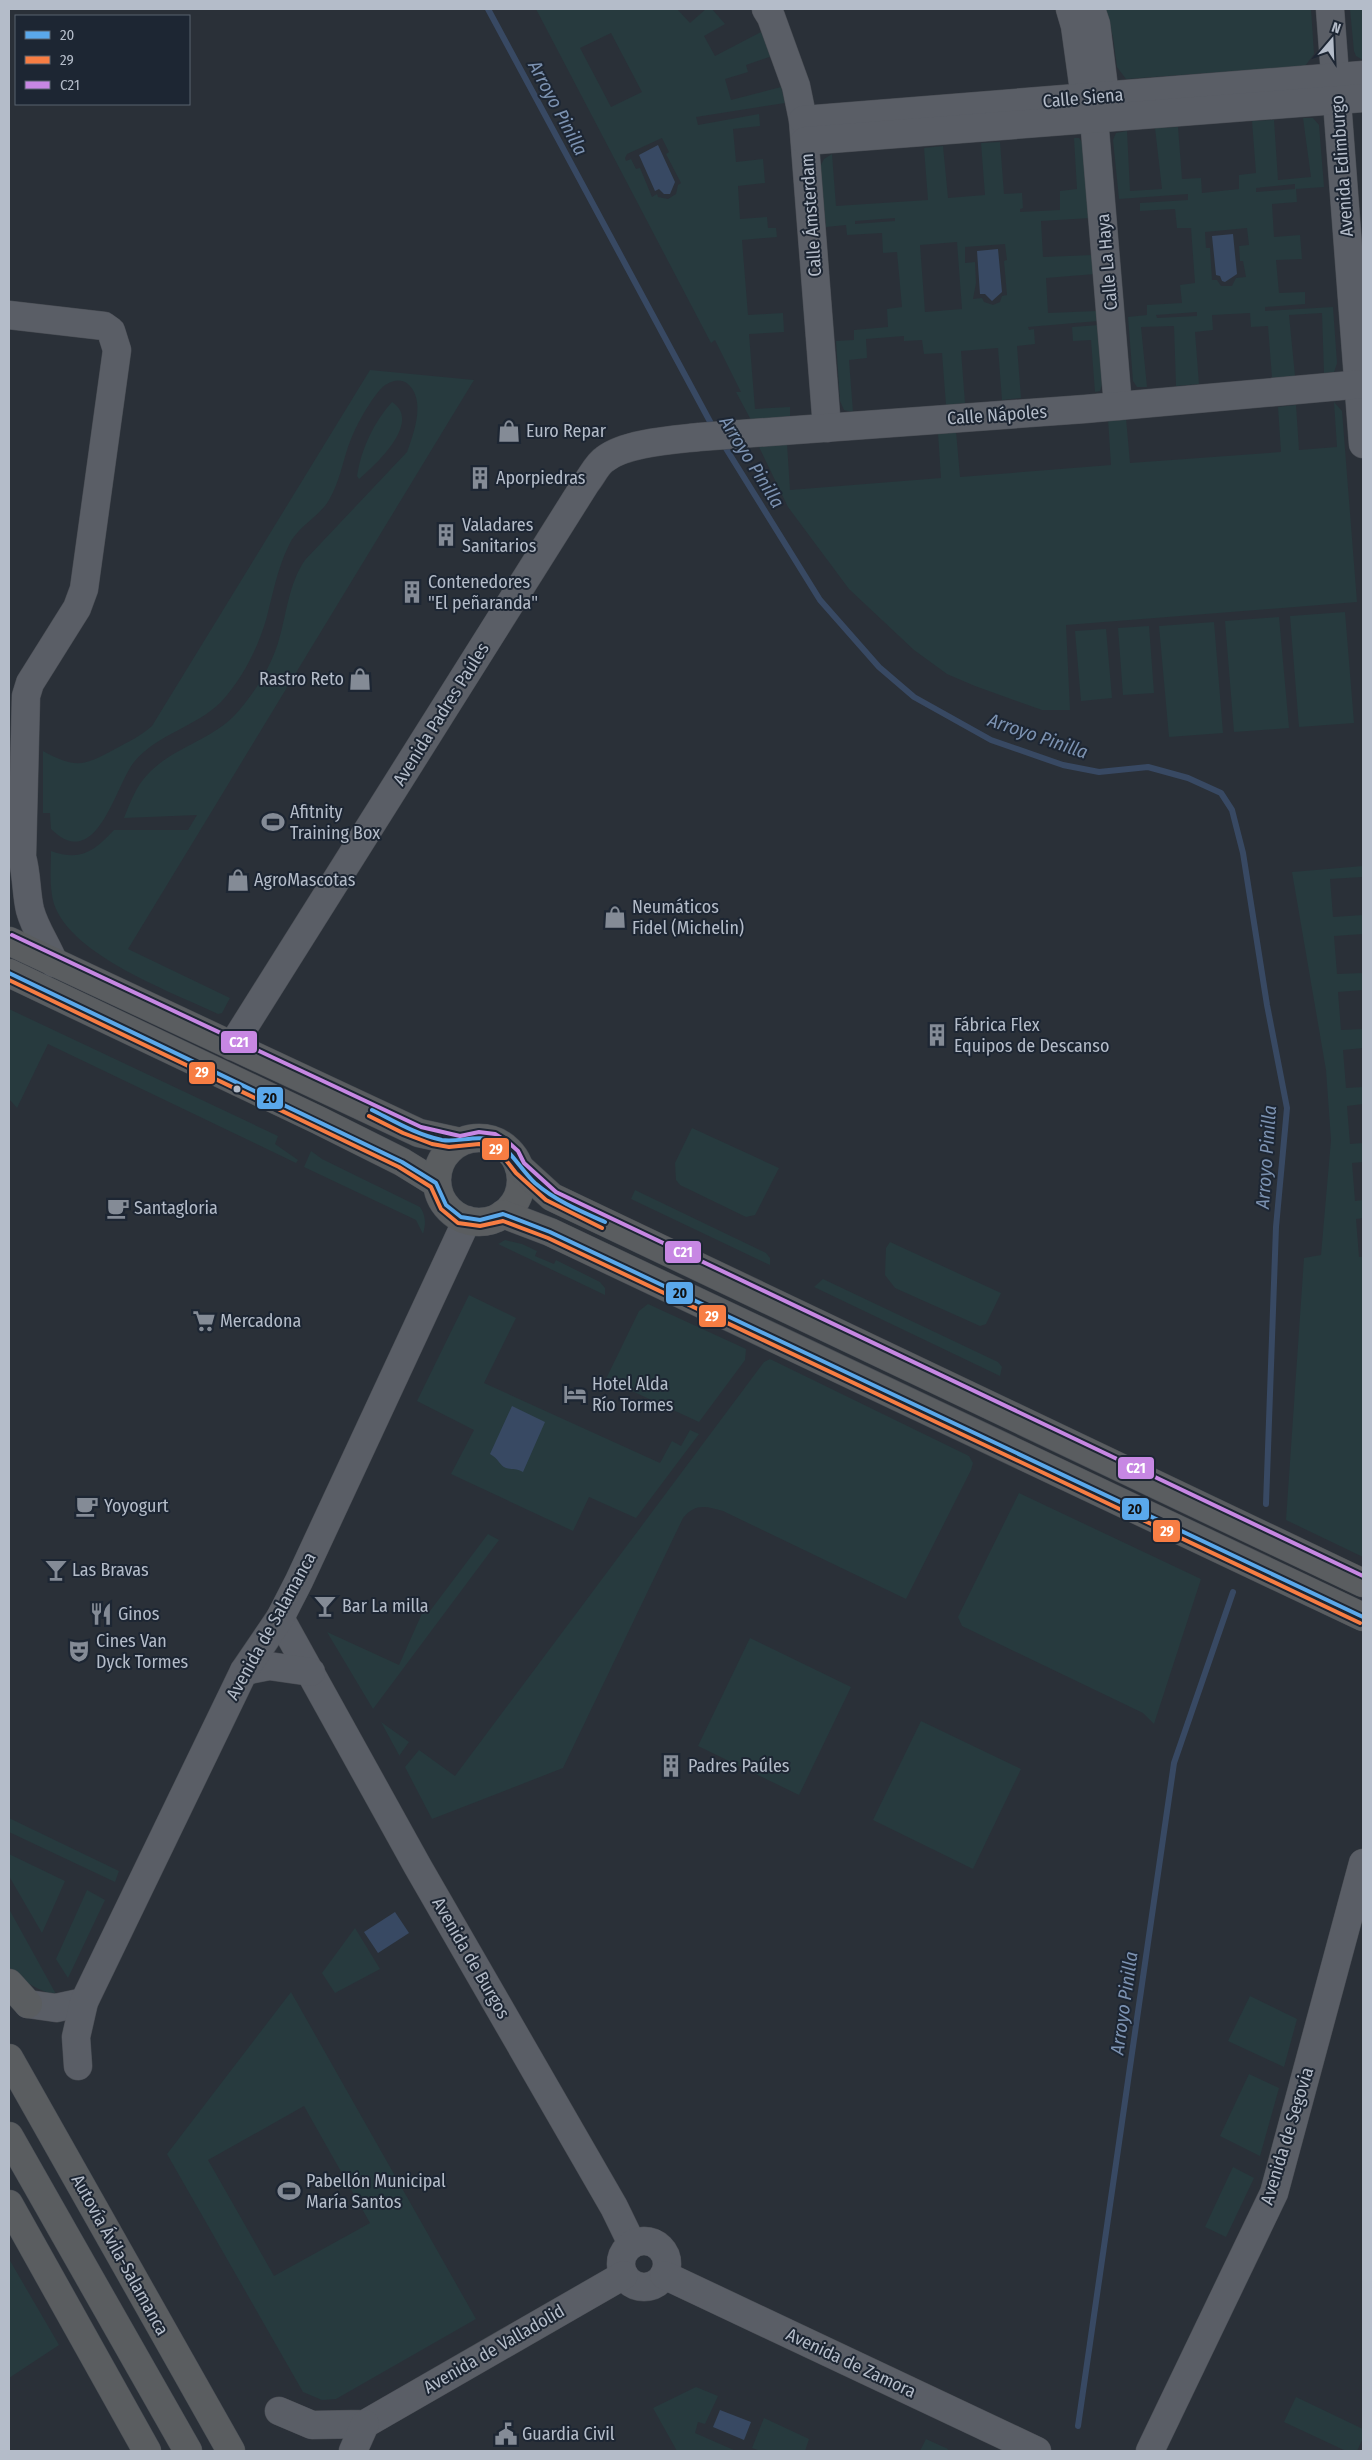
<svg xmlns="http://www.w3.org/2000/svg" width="1372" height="2460" font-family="'Fira Sans Condensed',sans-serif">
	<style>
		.green { fill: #273a3e; fill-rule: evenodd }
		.water { fill: #384963 }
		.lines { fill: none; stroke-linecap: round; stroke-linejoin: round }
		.stream { stroke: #384963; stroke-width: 6 }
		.minor-casing { stroke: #484c53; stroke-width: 29 }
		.highway-casing { stroke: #474c53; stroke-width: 29 }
		.minor { stroke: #5a5e66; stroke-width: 28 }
		.highway { stroke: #5a5d60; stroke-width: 28 }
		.bus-1-casing { stroke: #1d2633; stroke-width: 8 }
		.bus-2-casing { stroke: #1d2633; stroke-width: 8 }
		.bus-3-casing { stroke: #1d2633; stroke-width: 8 }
		.bus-1 { stroke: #5aa8eb; stroke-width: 4 }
		.bus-2 { stroke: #f77d43; stroke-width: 4 }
		.bus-3 { stroke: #c787e3; stroke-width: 4 }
		.bus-dot { fill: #b4bcc9; stroke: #1d2633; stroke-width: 2 }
		.labels { text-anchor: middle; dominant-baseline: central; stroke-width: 4; stroke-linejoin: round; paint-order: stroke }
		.street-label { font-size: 18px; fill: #b4bcc9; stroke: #1d2633 }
		.poi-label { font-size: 18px; fill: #b4bcc9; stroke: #1d2633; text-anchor: start }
		.water-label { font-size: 19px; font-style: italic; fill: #7c92b1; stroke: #1d2633 }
		.line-badge { stroke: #1d2633; stroke-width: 2 }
		.badge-label { font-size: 14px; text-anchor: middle; font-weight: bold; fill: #fff }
		.pale-badge-label { font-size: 14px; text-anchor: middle; font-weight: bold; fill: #111 }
	</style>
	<rect width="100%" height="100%" fill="#2a3038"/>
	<g class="green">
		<path d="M536 9H677L690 23 706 9H712L725 24 704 36 715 56 761 32 772 56 746 65 748 72 725 79 731 100 781 87 785 103 696 117 698 125 759 114 760 126 733 129 736 162 763 159 765 183 738 186 740 219 767 217 768 228H776L777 237 742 240 748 315 783 313 784 332 749 334 755 409 790 407V417L751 420 736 392H741L715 340 711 343ZM611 33 642 92 611 107 580 48ZM662 138 669 152 666 154 681 183 678 185 676 194 668 199 658 197 657 194 652 197 640 168 636 169 631 159 626 161 625 158 627 154Z"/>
		<polygon points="1105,9 1311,9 1314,54 1305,66 1126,79 1117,67 1113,37"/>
		<polygon points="1350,9 1363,9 1363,60 1356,56 1354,51"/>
		<path d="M1303 118H1313L1319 125 1324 187 1296 189 1297 202 1272 204 1274 237 1300 235 1302 259 1276 260 1279 293 1305 292V304L1265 307V311L1333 307 1337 363 1334 372 1324 373 1322 313 1289 315 1295 376 1272 378 1268 326 1251 327 1250 313 1212 315 1213 330 1195 332 1199 384 1176 386 1174 326 1141 327 1147 387H1137L1133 381 1128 317 1147 315V305L1182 303 1180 285 1195 283 1191 228H1177L1175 209 1140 211V203L1188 200V194L1119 199 1113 140 1116 133 1127 131 1130 191 1162 189 1155 128 1178 127 1182 179 1201 178 1202 193 1239 189V175L1256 173 1252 121 1274 120 1278 180 1311 177ZM1295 184V189L1256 192V188ZM1247 228 1249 245 1239 246 1240 261H1243L1246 277 1236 278 1232 286H1221L1217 280H1212L1210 248H1206L1205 232ZM1197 312V316L1157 318 1156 315Z"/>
		<path d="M1074 138H1079L1082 142 1090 218 1041 221 1043 257 1093 255 1095 274 1046 278 1048 313 1097 311 1098 321 1028 327 1029 330 1034 329 1035 344 1017 346 1021 398 1002 400 998 348 961 351 965 403 946 405 942 353 924 354 922 340 904 341V336L866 339 867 358 849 360 853 412 844 410 840 401 836 341 854 340V330L888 327 887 309 902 307 897 252 883 253 882 233 847 235 846 225 826 227 820 167 824 159 832 154 836 206 928 200 924 148 943 146 948 198 985 195 981 143 1000 142 1004 194 1022 193 1023 208 1020 209V212L1060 210V191L1077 189ZM895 218V221L855 224V221ZM957 242 962 309 925 312 920 245ZM1005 244 1007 260 1004 261 1007 295 1002 296 1000 302 993 305 984 302 982 298 973 299 976 283 975 262 965 263V247Z"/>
		<polygon points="1099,325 1103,381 1100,391 1095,392 1091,340 1073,341 1072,327"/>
		<path d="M370 370 474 380 128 949 230 998 222 1013 218 1014C170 991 72 956 54 904 49 888 51 868 51 851 81 862 94 851 114 830H188L197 815 124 818C130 803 136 786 148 774 171 749 208 741 233 717 252 697 270 669 278 643 287 614 288 585 305 560L407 452C414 433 426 400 408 384 401 379 394 380 387 384 381 387 376 395 372 400 362 415 354 430 348 447 342 465 339 483 329 500 319 517 297 527 289 545 277 569 273 594 266 620 257 650 242 679 221 702 196 727 157 734 134 762 115 786 97 874 51 829L50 813H43V751C76 769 84 766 115 749 128 742 141 736 152 726Z"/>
		<path d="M392 402C423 422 374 466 359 479L357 476C361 449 374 422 392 402Z"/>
		<polygon points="1334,402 1342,411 1357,602 1066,625 1070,710 1042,710 975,686 947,674 914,650 849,589 788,507 759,447 787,444 790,490 941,478 938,433 956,431 960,477 1111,465 1108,419 1126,418 1130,463 1281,452 1278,407 1296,405 1299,450 1337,447"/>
		<polygon points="1345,612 1354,723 1299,727 1290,616"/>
		<polygon points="1279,617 1289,728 1234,732 1225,621"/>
		<polygon points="1214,622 1223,733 1169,737 1159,626"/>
		<polygon points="1149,626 1154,693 1123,695 1118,628"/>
		<polygon points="1106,629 1112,698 1081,701 1075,631"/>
		<polygon points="1363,866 1363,877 1330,879 1333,917 1363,915 1363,934 1334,936 1337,974 1363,973 1363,990 1338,992 1341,1030 1363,1029 1363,1048 1343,1050 1346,1088 1363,1087 1363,1104 1347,1106 1350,1144 1363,1143 1363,1162 1352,1163 1355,1201 1363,1200 1363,1218 1356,1219 1359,1257 1363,1257 1363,1557 1286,1520 1304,1258 1321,1255 1331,1140 1326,1070 1292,872"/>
		<polygon points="9,1009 278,1136 275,1144 298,1160 296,1163 48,1044 17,1108 9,1099"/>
		<polygon points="692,1128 779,1168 755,1215 746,1217 680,1185 676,1180 675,1163"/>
		<path d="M311 1151 322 1159 420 1207C426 1216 426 1224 423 1234L416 1220 304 1167Z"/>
		<polygon points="635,1190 766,1253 770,1258 770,1265 631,1199"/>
		<polygon points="505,1240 522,1244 537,1251 535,1256 554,1264 556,1260 600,1282 605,1288 605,1295 498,1244"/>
		<polygon points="890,1242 1001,1293 986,1324 980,1326 895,1288 885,1275 886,1248"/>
		<polygon points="823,1279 998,1362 1002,1367 1000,1376 814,1287"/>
		<polygon points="469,1295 516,1318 484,1383 660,1463 672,1441 681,1446 690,1430 699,1434 636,1518 589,1497 573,1531 451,1474 474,1430 417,1401"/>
		<polygon points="648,1304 746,1349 745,1360 699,1422 606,1379 639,1311"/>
		<path d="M770 1359 969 1456 973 1463 971 1470 906 1599 723 1511C706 1506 695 1503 683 1518L563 1768 432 1819 405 1767 419 1750 455 1776 764 1362Z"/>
		<polygon points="1019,1493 1201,1579 1154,1724 1143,1713 962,1626 958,1617"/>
		<polygon points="488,1534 499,1540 373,1709 327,1632 399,1665 424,1609 430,1611"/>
		<polygon points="750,1638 851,1687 799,1795 698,1746"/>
		<polygon points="921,1721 1021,1769 973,1869 873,1820"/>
		<polygon points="381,1722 409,1742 399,1756 399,1755"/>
		<polygon points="9,1818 119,1871 115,1882 9,1832"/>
		<polygon points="9,1854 65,1881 42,1933 9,1876"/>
		<polygon points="87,1890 105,1900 68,1978 56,1959"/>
		<path d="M9 1909 57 1996C38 1990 23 1982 9 1967Z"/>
		<polygon points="355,1928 380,1969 335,1993 322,1973"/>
		<path d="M291 1992 476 2319 336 2399 322 2400 303 2392 167 2154ZM304 2106 370 2223 274 2276 208 2160Z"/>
		<polygon points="1250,1996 1297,2019 1284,2067 1228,2041"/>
		<polygon points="1249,2074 1279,2088 1260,2156 1220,2136"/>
		<polygon points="1233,2167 1254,2178 1226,2237 1205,2227"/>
		<polygon points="9,2259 59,2345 9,2378"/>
		<polygon points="696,2387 718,2396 705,2424 698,2422 695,2433 736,2451 677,2451 653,2408"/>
		<polygon points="1296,2397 1363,2429 1363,2438 1357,2451 1346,2451 1284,2422"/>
		<polygon points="764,2418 809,2439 805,2451 761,2451 752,2448"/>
		<polygon points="926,2439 948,2449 947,2451 920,2451"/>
	</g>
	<g class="water">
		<polygon points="658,145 675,182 670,194 664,194 659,189 655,191 639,155"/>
		<polygon points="1233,234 1237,274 1225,282 1222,281 1220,276 1216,275 1212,236"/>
		<polygon points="998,249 1002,292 992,301 985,294 980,294 977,251"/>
		<path d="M512 1406 545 1422 523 1472C515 1468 513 1470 506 1468 500 1466 499 1459 490 1454Z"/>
		<polygon points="395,1912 409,1933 378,1953 364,1932"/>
		<polygon points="720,2410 751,2422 744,2440 713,2427"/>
	</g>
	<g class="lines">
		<g class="stream">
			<polyline points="488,9 714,429"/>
			<polyline points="722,442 820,600 879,667 914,697 991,740 1063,765 1099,772 1148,767 1188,778 1221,793 1232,810 1243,853 1267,1005 1287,1108 1276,1227 1266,1504"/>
			<polyline points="1078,2426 1174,1763 1233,1592"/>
		</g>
		<defs>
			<g id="minor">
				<polyline points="766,9 771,17 796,86 803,120 827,428"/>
				<polyline points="1070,9 1075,26 1085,98 1094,118 1105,96 1096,24 1091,9"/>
				<polyline points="1330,9 1363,444"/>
				<polyline points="1094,118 1118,406"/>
				<polyline points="803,120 1363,75"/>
				<polyline points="805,141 1363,98"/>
				<path d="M9 315 104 326 111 331 117 350 84 589 77 608 30 683 26 696 22 857C27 875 26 893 30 910 35 929 47 945 54 963"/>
				<path d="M232 1046 586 483C592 476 597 464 605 459 625 443 673 440 699 437L1085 409 1363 384"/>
				<polyline points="280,1618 418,1867 614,2207 632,2244"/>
				<polyline points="244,1671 269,1666 311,1672"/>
				<polyline points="28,2004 56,2008 84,2002"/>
				<polyline points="78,2066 76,2037 84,2002 244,1671 280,1618 299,1581 467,1220"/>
				<circle cx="644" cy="2264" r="23"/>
				<polyline points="664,2275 1037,2451"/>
				<polyline points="279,2411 312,2425 365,2424 624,2275"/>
				<polyline points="353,2451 365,2424"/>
				<polyline points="1150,2451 1274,2193 1363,1863"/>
			</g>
			<g id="highway">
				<polyline points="9,941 419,1133 460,1142"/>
				<polyline points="9,973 318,1120 402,1162 436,1183"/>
				<circle cx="479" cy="1180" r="42"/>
				<polyline points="519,1167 552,1197 1363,1583"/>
				<polyline points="503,1214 550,1232 1363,1617"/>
				<polyline points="9,1983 28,2004"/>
				<polyline points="9,2058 231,2451"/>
				<polyline points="9,2136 188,2451"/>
				<polyline points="9,2204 147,2451"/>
			</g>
		</defs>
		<use href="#minor" class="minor-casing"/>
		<use href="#highway" class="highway-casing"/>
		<use href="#minor" class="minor"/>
		<use href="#highway" class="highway"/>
		<defs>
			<g id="bus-1">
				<polyline points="9,973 402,1162 436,1183 446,1205 461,1217 480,1220 503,1214 550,1232 1363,1617"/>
				<path d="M372 1110C394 1121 417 1135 442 1140 460 1143 478 1133 496 1142 509 1148 522 1171 535 1183 556 1201 580 1211 605 1222"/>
			</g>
			<g id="bus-2">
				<polyline points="9,980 399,1167 431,1187 441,1209 458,1223 480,1226 503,1221 548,1238 1360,1623"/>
				<polyline points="369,1116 403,1133 432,1144 449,1147 479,1144 494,1148 502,1155 516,1173 546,1200 602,1228"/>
			</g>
			<polyline id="bus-3" points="12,935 421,1127 460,1136 479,1132 495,1134 508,1142 518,1151 524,1163 556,1192 1363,1576"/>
		</defs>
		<use href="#bus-1" class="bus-1-casing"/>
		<use href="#bus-2" class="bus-2-casing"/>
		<use href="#bus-3" class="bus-3-casing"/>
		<use href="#bus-1" class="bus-1"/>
		<use href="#bus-2" class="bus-2"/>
		<use href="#bus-3" class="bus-3"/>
	</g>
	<defs>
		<symbol id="shop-bare" viewBox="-9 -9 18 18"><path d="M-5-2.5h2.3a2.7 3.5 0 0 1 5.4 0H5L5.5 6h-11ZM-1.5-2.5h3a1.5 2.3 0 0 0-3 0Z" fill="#848b96" stroke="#1d2633" stroke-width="2.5" paint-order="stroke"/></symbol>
		<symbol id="building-bare" viewBox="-9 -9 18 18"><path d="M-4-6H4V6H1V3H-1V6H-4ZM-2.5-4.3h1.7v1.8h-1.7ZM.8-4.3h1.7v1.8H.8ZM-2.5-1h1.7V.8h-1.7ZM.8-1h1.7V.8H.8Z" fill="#848b96" stroke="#1d2633" stroke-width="2.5" paint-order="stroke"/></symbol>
		<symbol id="stadium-bare" viewBox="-9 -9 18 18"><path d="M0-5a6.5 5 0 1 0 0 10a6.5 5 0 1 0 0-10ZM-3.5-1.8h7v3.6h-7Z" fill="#848b96" stroke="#1d2633" stroke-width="2.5" paint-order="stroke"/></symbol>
		<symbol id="cafe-bare" viewBox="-9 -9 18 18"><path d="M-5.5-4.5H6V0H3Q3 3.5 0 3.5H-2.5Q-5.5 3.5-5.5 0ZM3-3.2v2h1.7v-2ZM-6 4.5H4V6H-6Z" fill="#848b96" stroke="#1d2633" stroke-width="2.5" paint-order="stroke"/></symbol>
		<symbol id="supermarket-bare" viewBox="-9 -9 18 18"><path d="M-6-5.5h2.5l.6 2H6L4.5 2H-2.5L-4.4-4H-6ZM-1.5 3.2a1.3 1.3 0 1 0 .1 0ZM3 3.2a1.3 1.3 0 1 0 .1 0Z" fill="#848b96" stroke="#1d2633" stroke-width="2.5" paint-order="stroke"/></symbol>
		<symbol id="hotel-bare" viewBox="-9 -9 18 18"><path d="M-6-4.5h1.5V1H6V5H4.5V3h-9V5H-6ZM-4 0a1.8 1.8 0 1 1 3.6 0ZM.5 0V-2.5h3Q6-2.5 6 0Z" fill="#848b96" stroke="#1d2633" stroke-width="2.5" paint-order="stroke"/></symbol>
		<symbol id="bar-bare" viewBox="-9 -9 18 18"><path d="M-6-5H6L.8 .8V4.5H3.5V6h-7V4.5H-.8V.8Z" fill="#848b96" stroke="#1d2633" stroke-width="2.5" paint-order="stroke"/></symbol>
		<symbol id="restaurant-bare" viewBox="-9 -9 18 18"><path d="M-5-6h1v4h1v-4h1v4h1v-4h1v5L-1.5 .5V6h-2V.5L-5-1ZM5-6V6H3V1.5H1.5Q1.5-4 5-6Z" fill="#848b96" stroke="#1d2633" stroke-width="2.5" paint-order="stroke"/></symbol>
		<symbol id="theatre-bare" viewBox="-9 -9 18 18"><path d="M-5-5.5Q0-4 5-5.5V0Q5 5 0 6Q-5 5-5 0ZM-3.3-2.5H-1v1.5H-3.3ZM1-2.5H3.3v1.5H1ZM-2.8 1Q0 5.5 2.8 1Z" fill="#848b96" stroke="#1d2633" stroke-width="2.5" paint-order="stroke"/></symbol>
		<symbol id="civic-bare" viewBox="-9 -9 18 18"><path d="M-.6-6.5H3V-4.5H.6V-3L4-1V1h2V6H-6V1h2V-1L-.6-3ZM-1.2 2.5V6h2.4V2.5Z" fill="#848b96" stroke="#1d2633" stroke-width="2.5" paint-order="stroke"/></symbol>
	</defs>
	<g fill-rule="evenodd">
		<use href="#shop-bare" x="493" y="415" width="32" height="32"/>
		<use href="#building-bare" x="464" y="462" width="32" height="32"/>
		<use href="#building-bare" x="430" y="519" width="32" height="32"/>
		<use href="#building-bare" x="396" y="576" width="32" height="32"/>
		<use href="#shop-bare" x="344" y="663" width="32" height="32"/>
		<use href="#stadium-bare" x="257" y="806" width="32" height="32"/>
		<use href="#shop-bare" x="222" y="864" width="32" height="32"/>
		<use href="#shop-bare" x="599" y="901" width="32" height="32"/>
		<use href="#building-bare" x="921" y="1019" width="32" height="32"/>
		<use href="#cafe-bare" x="102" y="1192" width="32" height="32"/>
		<use href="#supermarket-bare" x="188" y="1305" width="32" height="32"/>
		<use href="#hotel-bare" x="559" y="1378" width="32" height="32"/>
		<use href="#cafe-bare" x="71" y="1490" width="32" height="32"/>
		<use href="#bar-bare" x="40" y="1554" width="32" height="32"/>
		<use href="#bar-bare" x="309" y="1590" width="32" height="32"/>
		<use href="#restaurant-bare" x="85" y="1598" width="32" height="32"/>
		<use href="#theatre-bare" x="63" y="1635" width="32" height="32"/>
		<use href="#building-bare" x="655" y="1750" width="32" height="32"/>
		<use href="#stadium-bare" x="273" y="2175" width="32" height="32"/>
		<use href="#civic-bare" x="490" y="2418" width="32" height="32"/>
	</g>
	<circle class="bus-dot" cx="237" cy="1089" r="4.5"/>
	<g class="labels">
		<g class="street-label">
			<text transform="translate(1083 98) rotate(-5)">Calle Siena</text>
			<text transform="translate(1342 166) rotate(-94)">Avenida Edimburgo</text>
			<text transform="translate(811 215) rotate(-94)">Calle Ámsterdam</text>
			<text transform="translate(1107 262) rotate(-95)">Calle La Haya</text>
			<text transform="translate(997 415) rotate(-4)">Calle Nápoles</text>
			<text transform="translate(441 714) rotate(-58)">Avenida Padres Paúles</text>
			<text transform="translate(271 1626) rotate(-61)">Avenida de Salamanca</text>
			<text transform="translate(471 1958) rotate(60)">Avenida de Burgos</text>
			<text transform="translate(1287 2136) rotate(-73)">Avenida de Segovia</text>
			<text transform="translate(120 2255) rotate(61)">Autovía Ávila-Salamanca</text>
			<text transform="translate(494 2349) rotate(-30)">Avenida de Valladolid</text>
			<text transform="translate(851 2363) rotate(25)">Avenida de Zamora</text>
		</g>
		<g class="poi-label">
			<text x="526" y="431">Euro Repar</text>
			<text x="496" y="478">Aporpiedras</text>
			<text x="462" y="525">Valadares<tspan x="462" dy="21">Sanitarios</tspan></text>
			<text x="428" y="582">Contenedores<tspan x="428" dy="21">"El peñaranda"</tspan></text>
			<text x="344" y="679" text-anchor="end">Rastro Reto</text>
			<text x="290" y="812">Afitnity<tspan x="290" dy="21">Training Box</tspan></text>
			<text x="254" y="880">AgroMascotas</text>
			<text x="632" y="907">Neumáticos<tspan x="632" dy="21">Fidel (Michelin)</tspan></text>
			<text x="954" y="1025">Fábrica Flex<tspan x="954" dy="21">Equipos de Descanso</tspan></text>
			<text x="134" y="1208">Santagloria</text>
			<text x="220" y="1321">Mercadona</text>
			<text x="592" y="1384">Hotel Alda<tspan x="592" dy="21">Río Tormes</tspan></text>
			<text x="104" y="1506">Yoyogurt</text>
			<text x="72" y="1570">Las Bravas</text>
			<text x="342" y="1606">Bar La milla</text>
			<text x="118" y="1614">Ginos</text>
			<text x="96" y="1641">Cines Van<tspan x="96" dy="21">Dyck Tormes</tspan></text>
			<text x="688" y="1766">Padres Paúles</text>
			<text x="306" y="2181">Pabellón Municipal<tspan x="306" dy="21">María Santos</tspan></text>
			<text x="522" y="2434">Guardia Civil</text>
		</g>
		<g class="water-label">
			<text transform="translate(558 108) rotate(62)">Arroyo Pinilla</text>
			<text transform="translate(752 462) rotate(58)">Arroyo Pinilla</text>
			<text transform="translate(1038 736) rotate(19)">Arroyo Pinilla</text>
			<text transform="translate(1266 1157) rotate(-86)">Arroyo Pinilla</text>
			<text transform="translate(1124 2003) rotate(-82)">Arroyo Pinilla</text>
		</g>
	</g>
	<g class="line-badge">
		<rect x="220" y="1030" width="38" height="24" rx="5" fill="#c787e3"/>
		<rect x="188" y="1061" width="28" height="24" rx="5" fill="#f77d43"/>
		<rect x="256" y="1086" width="28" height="24" rx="5" fill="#5aa8eb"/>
		<rect x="481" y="1137" width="29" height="24" rx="5" fill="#f77d43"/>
		<rect x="664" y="1240" width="38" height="24" rx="5" fill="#c787e3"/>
		<rect x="665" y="1281" width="29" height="24" rx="5" fill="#5aa8eb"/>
		<rect x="698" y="1304" width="29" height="24" rx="5" fill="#f77d43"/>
		<rect x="1117" y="1456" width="38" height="24" rx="5" fill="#c787e3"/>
		<rect x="1121" y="1497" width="29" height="24" rx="5" fill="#5aa8eb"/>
		<rect x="1152" y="1519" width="29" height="24" rx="5" fill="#f77d43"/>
	</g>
	<g class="badge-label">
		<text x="239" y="1047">C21</text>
		<text x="202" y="1077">29</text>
		<text x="496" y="1154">29</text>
		<text x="683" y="1257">C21</text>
		<text x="712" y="1321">29</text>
		<text x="1136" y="1473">C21</text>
		<text x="1167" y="1536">29</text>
	</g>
	<g class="pale-badge-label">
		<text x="270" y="1103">20</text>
		<text x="680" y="1298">20</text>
		<text x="1135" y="1514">20</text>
	</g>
	<rect width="1372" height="2460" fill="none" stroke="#b4bcc9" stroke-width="20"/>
	<rect x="15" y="15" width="175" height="90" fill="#1d2633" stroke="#59626f"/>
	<rect x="25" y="31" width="25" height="8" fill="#5aa8eb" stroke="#59626f"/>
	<text x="60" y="40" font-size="15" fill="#b4bcc9">20</text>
	<rect x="25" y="56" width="25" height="8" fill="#f77d43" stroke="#59626f"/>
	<text x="60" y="65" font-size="15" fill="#b4bcc9">29</text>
	<rect x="25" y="81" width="25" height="8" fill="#c787e3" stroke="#59626f"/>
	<text x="60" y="90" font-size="15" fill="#b4bcc9">C21</text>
	<g transform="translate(1332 40) rotate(19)" stroke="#1d2633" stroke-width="4" paint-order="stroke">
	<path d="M0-4L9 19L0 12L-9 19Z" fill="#b4bcc9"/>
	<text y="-8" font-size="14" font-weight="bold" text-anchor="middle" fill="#b4bcc9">N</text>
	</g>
</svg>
